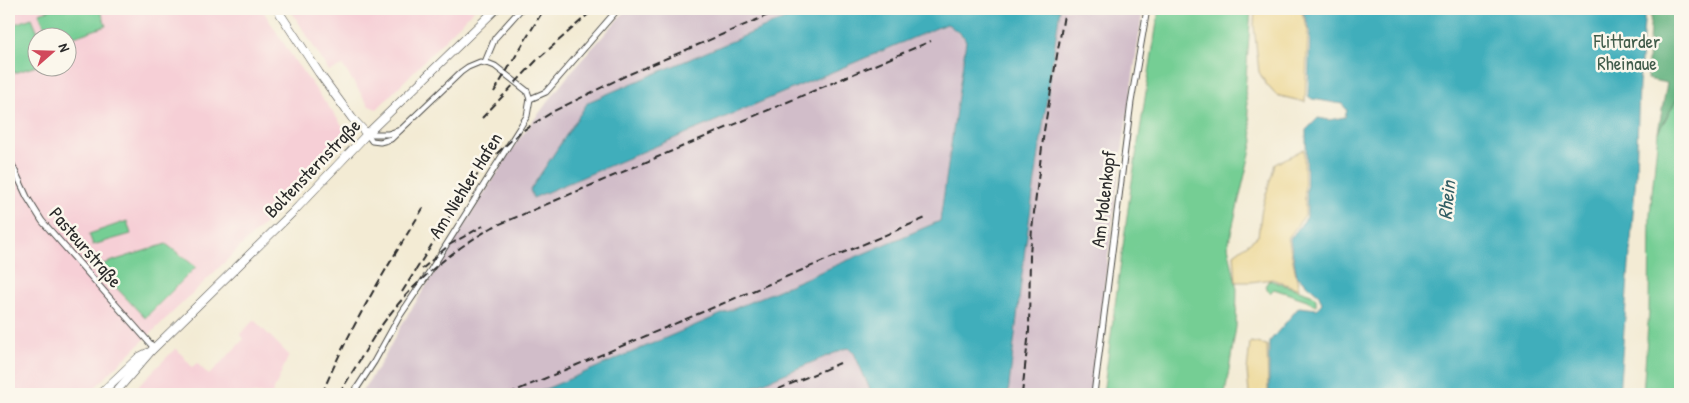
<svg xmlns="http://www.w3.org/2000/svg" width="1689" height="403" font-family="'Patrick Hand',sans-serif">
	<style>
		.built { fill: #f6cfd6; fill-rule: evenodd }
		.industrial { fill: #d1bdc9 }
		.green { fill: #75ce94; stroke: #507c60 }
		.forest { fill: #60b17e; stroke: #466e54 }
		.sand { fill: #eeda9e; stroke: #8c8264 }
		.water { fill: #3faebb; stroke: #356c73 }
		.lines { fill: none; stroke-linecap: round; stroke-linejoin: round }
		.street-casing { stroke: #494844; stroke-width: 7 }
		.secondary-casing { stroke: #494844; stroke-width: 9 }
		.street { stroke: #fff; stroke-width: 5 }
		.secondary { stroke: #fff; stroke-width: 8 }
		.rail { stroke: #2b2b2b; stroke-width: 2; stroke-dasharray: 8 4; stroke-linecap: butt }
		.labels { text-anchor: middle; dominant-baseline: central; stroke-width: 5; stroke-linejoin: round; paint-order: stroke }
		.park-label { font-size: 19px; fill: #415c4a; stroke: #fbf7ec }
		.street-label { font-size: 19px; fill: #2b2b2b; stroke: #fbf7ec }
		.water-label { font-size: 20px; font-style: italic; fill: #335f65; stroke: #fbf7ec }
	</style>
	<rect width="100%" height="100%" fill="#fbf7ec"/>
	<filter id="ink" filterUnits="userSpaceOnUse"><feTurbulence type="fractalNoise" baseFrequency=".02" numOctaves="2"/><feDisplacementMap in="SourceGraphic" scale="10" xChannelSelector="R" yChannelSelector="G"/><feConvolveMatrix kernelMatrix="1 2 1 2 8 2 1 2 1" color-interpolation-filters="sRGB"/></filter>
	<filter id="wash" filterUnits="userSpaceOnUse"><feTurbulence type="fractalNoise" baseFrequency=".0096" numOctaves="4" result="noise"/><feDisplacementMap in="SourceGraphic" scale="20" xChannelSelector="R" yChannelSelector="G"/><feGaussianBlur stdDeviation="1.12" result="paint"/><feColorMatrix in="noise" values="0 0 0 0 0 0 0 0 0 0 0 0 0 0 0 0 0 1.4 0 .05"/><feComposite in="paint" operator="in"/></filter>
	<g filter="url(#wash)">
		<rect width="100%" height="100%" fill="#f3ebd4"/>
		<g class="built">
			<path d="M9 9H262L295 61 348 133 286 203 88 394H14L9 389ZM38 38H68V68H38Z"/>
			<polygon points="290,9 475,9 377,109 369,106 343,66 329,71"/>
			<polygon points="254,320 289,355 272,394 130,394 176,348 192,367 197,363 209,375 244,339 240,334"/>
		</g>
		<g class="industrial">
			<polygon points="627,9 808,9 588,102 533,198 946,24 949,25 966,40 940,221 534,394 360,394 379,366 404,321 516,143 571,72"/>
			<polygon points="1060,9 1143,9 1116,192 1091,394 1008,394 1025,249"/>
			<polygon points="848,348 854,353 872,394 736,394 844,349"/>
		</g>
		<g class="green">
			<polygon points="52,9 100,9 106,26 68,39 68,38 49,37 39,13"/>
			<polygon points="1159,9 1251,9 1245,91 1253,141 1228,246 1237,289 1236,327 1225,394 1103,394 1130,194"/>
			<polygon points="32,18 40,37 38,38 37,66 14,73 9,57 9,26"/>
			<polygon points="1680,94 1680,394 1643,394 1649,310 1650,214 1658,132"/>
			<polygon points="127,221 131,234 93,245 89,234"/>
			<polygon points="166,244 196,267 145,318 92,262 96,260 103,264"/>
			<polygon points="1269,280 1311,294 1316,298 1316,305 1313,305 1307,300 1274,289 1270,293 1265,286"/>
		</g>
		<polygon class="forest" points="1651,9 1680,9 1680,21 1678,25 1680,26 1680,94 1658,132 1667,83 1647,79"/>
		<g class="sand">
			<polygon points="1255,9 1301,9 1308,31 1305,102 1276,95 1266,84 1259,72 1254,26"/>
			<polygon points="1304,149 1305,215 1288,238 1299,289 1272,279 1251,282 1236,282 1234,254 1258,236 1262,208 1275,164"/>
			<polygon points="1250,342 1267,345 1268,394 1249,394 1247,371"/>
		</g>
		<g class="water">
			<polygon points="808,9 1060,9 1025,249 1008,394 872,394 854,353 848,348 844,349 736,394 534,394 940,221 966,41 964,37 949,25 946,24 533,198 530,190 588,102"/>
			<polygon points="1302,9 1645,9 1639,85 1636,175 1619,394 1269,394 1269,342 1299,307 1317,309 1322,303 1319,295 1297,276 1290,239 1307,217 1306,130 1318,118 1329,120 1345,117 1347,110 1342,104 1312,99 1308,96 1310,31"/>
		</g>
	</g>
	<g filter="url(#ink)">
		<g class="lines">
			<defs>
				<g id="street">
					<polyline points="485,62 495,38 521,9"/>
					<polyline points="530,99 546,92 618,9"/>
					<polyline points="368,134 388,134 400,130"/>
					<polyline points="9,158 27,197 42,221 154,348"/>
					<polyline points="353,394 374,362 399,317 430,271 527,116 530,99 527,91 495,66 490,64 480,62 468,67 461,72 391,139 380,142 372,141 367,134"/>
					<polyline points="1094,394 1131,102 1147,9"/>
				</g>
				<g id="secondary">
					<polyline points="277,9 319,73 352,118 367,134"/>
					<polyline points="100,394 139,357 147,353"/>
					<polyline points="114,394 151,351 293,212 367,134 496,9"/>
				</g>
			</defs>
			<use href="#street" class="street-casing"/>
			<use href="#secondary" class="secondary-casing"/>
			<use href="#street" class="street"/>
			<use href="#secondary" class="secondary"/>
			<g class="rail">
				<polyline points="494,92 544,9"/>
				<polyline points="482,118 537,60 594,9"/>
				<polyline points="422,269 449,245 483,226"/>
				<polyline points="402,292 472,181 490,160 519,133 554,111 625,76 782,9"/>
				<path d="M375 335C405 289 446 254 493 227L931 41"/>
				<path d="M322 394C349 328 387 267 425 205"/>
				<polyline points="339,394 378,330"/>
				<polyline points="508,394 928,217"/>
				<polyline points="767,394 840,363"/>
				<polyline points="1022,394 1029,331 1030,254 1032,229 1044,131 1065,9"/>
			</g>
		</g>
	</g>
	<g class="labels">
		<g class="park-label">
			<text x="1627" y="41">Flittarder<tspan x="1627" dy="22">Rheinaue</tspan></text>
		</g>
		<g class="street-label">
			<text transform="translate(312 168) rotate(-46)">Boltensternstraße</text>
			<text transform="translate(465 185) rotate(-58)">Am Niehler Hafen</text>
			<text transform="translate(1103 199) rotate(-83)">Am Molenkopf</text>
			<text transform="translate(86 247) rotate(49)">Pasteurstraße</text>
		</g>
		<g class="water-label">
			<text transform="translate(1446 200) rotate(-84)">Rhein</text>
		</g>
	</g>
	<rect width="1689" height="403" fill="none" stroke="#fbf7ec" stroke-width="30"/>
	<g transform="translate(52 52) rotate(70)"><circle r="24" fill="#fbf7ec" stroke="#a8a59f"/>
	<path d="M0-4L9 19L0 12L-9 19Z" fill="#d1495b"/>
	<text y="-8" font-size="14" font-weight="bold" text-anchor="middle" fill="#2b2b2b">N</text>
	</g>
</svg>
